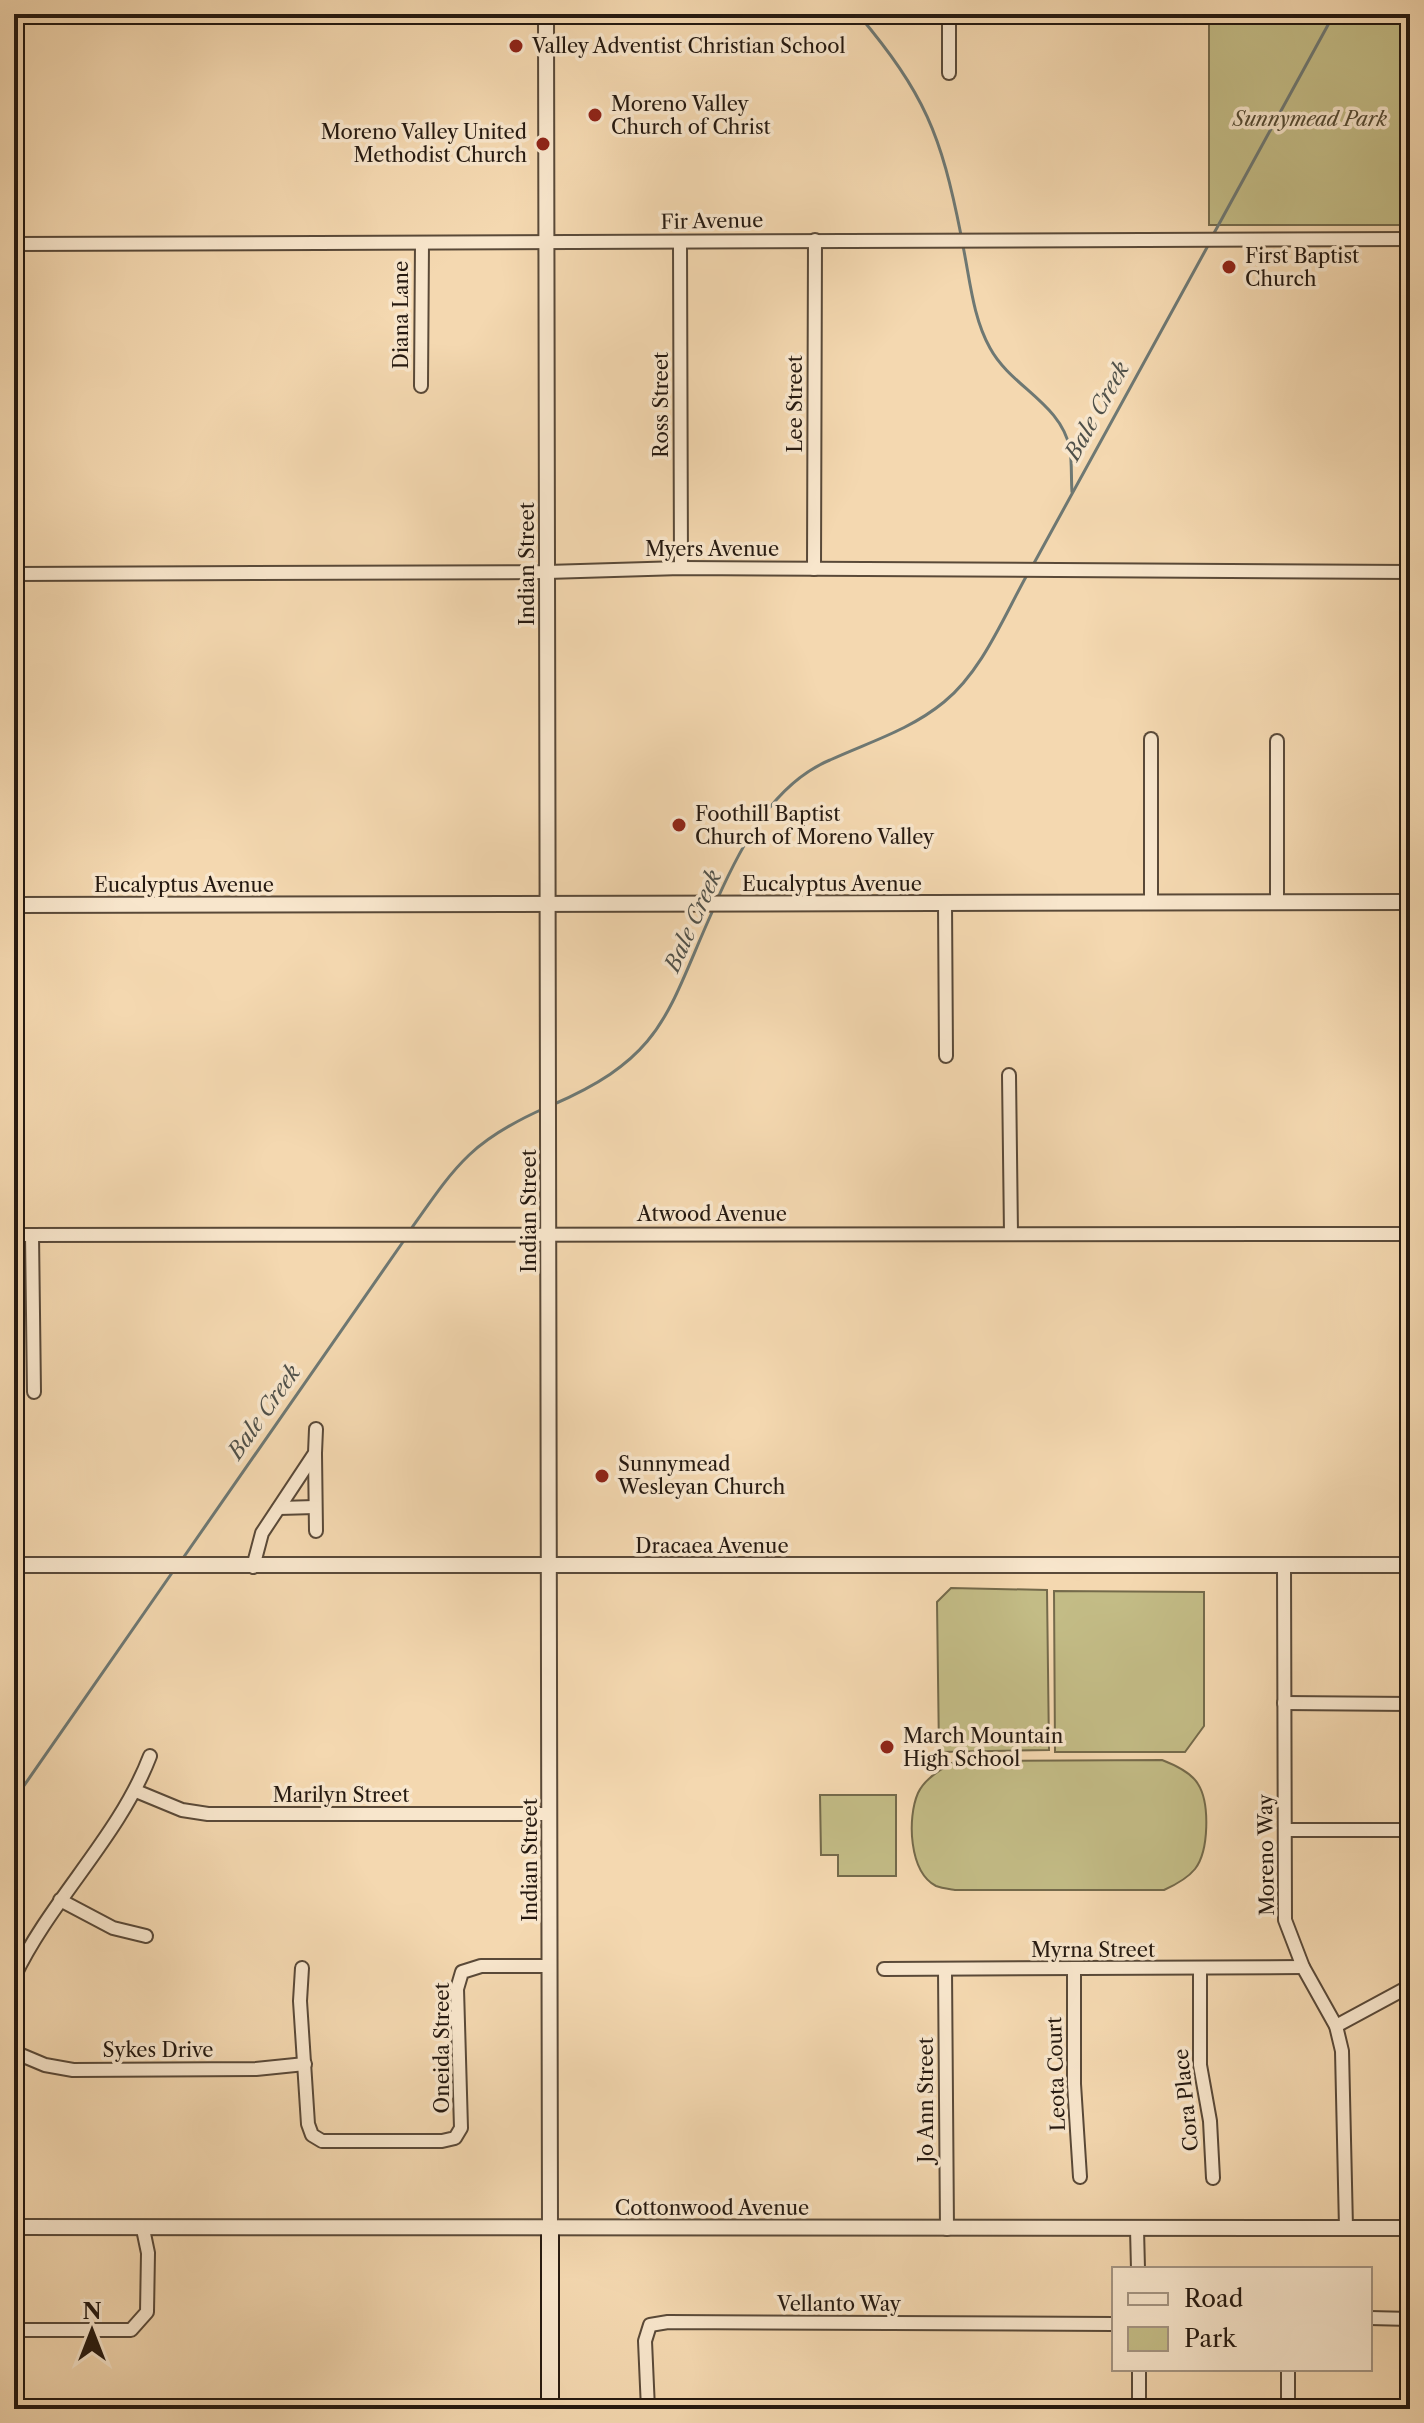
<svg xmlns="http://www.w3.org/2000/svg" width="1424" height="2423" font-family="'Libre Caslon Text',serif">
	<style>
		.green { fill: #c3bc86; stroke: #746a4b; stroke-width: 2 }
		.lines { fill: none; stroke-linecap: round; stroke-linejoin: round }
		.stream { stroke: #6e7873; stroke-width: 3 }
		.minor-casing { stroke: #594938; stroke-width: 16 }
		.tertiary-casing { stroke: #594938; stroke-width: 18 }
		.secondary-casing { stroke: #251910; stroke-width: 20 }
		.minor { stroke: #f8e6cc; stroke-width: 12 }
		.tertiary { stroke: #f8e6cc; stroke-width: 14 }
		.secondary { stroke: #f8e6cc; stroke-width: 16 }
		.poi-dot { fill: #8f2418; stroke: #f8e6cc; stroke-width: 3 }
		.labels { text-anchor: middle; dominant-baseline: central; stroke-width: 7; stroke-linejoin: round; paint-order: stroke }
		.poi-label { font-size: 20px; fill: #251910; stroke: #f8e6cc; text-anchor: start }
		.park-label { font-size: 20px; font-style: italic; fill: #544a33; stroke: #f8e6cc }
		.street-label { font-size: 20px; fill: #251910; stroke: #f8e6cc }
		.water-label { font-size: 22px; font-style: italic; fill: #50514a; stroke: #f8e6cc }
	</style>
	<rect width="100%" height="100%" fill="#f4d8b0"/>
	<filter id="stains"><feTurbulence type="fractalNoise" baseFrequency=".0025" numOctaves="4"/><feColorMatrix values="0 0 0 0 .2 0 0 0 0 .09 0 0 0 0 .02 0 0 0 .5 -.17"/></filter>
	<radialGradient id="worn" r=".72"><stop offset=".6" stop-color="#630" stop-opacity="0"/><stop offset="1" stop-color="#630" stop-opacity=".3"/></radialGradient>
	<g class="green">
		<rect x="1209" y="14" width="201" height="211"/>
		<polygon points="951,1588 1047,1590 1049,1750 939,1752 937,1602"/>
		<polygon points="1054,1591 1204,1592 1204,1726 1185,1752 1055,1752"/>
		<path d="M1162 1760C1175 1765 1191 1772 1198 1784 1210 1803 1209 1851 1195 1869 1187 1879 1175 1885 1164 1890H955C949 1889 941 1888 936 1886 909 1872 907 1818 918 1793 925 1778 942 1768 956 1761Z"/>
		<polygon points="820,1795 896,1795 896,1876 838,1876 838,1855 821,1855"/>
	</g>
	<g class="lines">
		<g class="stream">
			<path d="M858 14C925 94 941 134 961 235"/>
			<polyline points="1213,235 1334,14"/>
			<path d="M963 246C970 280 973 318 990 348 1011 387 1061 403 1070 449 1072 463 1071 478 1072 492"/>
			<polyline points="1033,565 1210,242"/>
			<path d="M717 900C741 846 773 784 830 760 869 742 910 730 944 702 982 671 1003 618 1027 575"/>
			<path d="M552 1105C665 1056 666 1014 713 910"/>
			<path d="M411 1229C456 1165 471 1141 545 1108"/>
			<polyline points="181,1561 405,1239"/>
			<polyline points="14,1800 174,1570"/>
		</g>
		<defs>
			<g id="minor">
				<polyline points="949,14 949,73"/>
				<polyline points="680,242 681,568"/>
				<polyline points="14,244 1410,239"/>
				<polyline points="421,386 422,243"/>
				<polyline points="814,569 815,240"/>
				<polyline points="14,574 547,572 681,568 1410,572"/>
				<polyline points="1151,739 1151,903"/>
				<polyline points="1277,741 1277,903"/>
				<polyline points="945,903 946,1056"/>
				<polyline points="1009,1075 1011,1234"/>
				<polyline points="14,1235 1410,1234"/>
				<polyline points="32,1235 34,1392"/>
				<polyline points="14,1427 16,1565"/>
				<polyline points="315,1454 316,1531"/>
				<polyline points="279,1508 315,1507"/>
				<polyline points="1284,1565 1285,1920 1303,1967 1336,2026 1342,2051 1346,2228"/>
				<polyline points="253,1567 262,1533 315,1453 316,1429"/>
				<polyline points="1284,1703 1410,1704"/>
				<polyline points="136,1791 182,1810 208,1814 550,1814"/>
				<polyline points="1285,1830 1410,1830"/>
				<polyline points="60,1900 113,1928 146,1936"/>
				<polyline points="302,1968 300,2001 308,2124 312,2135 322,2141 442,2141 455,2138 461,2128 457,1989 462,1972 481,1966 550,1966"/>
				<polyline points="884,1969 1303,1967"/>
				<polyline points="945,1970 947,2229"/>
				<polyline points="1074,1970 1074,2084 1080,2177"/>
				<polyline points="1200,1970 1200,2065 1210,2121 1213,2178"/>
				<path d="M14 1977C51 1899 119 1837 150 1756"/>
				<polyline points="1336,2026 1410,1986"/>
				<polyline points="14,2052 45,2065 73,2070 256,2069 305,2064"/>
				<polyline points="1137,2229 1138,2269"/>
				<polyline points="1370,2318 1410,2319"/>
				<polyline points="14,2330 131,2330 147,2312 148,2253 143,2229"/>
				<polyline points="1139,2369 1139,2409"/>
				<polyline points="1288,2369 1288,2409"/>
				<polyline points="648,2409 645,2341 650,2325 668,2322 1114,2324"/>
			</g>
			<g id="tertiary">
				<polyline points="546,14 550,2227"/>
				<polyline points="14,905 1410,902"/>
				<polyline points="14,1565 1410,1565"/>
				<polyline points="14,2227 1410,2228"/>
			</g>
			<polyline id="secondary" points="550,2409 550,2227"/>
		</defs>
		<use href="#minor" class="minor-casing"/>
		<use href="#tertiary" class="tertiary-casing"/>
		<use href="#secondary" class="secondary-casing"/>
		<use href="#minor" class="minor"/>
		<use href="#tertiary" class="tertiary"/>
		<use href="#secondary" class="secondary"/>
	</g>
	<g class="poi-dot">
		<circle cx="516" cy="46" r="8"/>
		<circle cx="595" cy="115" r="8"/>
		<circle cx="543" cy="144" r="8"/>
		<circle cx="1229" cy="267" r="8"/>
		<circle cx="679" cy="825" r="8"/>
		<circle cx="602" cy="1476" r="8"/>
		<circle cx="887" cy="1747" r="8"/>
	</g>
	<g class="labels">
		<g class="poi-label">
			<text x="532" y="46">Valley Adventist Christian School</text>
			<text x="611" y="104">Moreno Valley<tspan x="611" dy="23">Church of Christ</tspan></text>
			<text x="527" y="132" text-anchor="end">Moreno Valley United<tspan x="527" dy="23">Methodist Church</tspan></text>
			<text x="1245" y="256">First Baptist<tspan x="1245" dy="23">Church</tspan></text>
			<text x="695" y="814">Foothill Baptist<tspan x="695" dy="23">Church of Moreno Valley</tspan></text>
			<text x="618" y="1464">Sunnymead<tspan x="618" dy="23">Wesleyan Church</tspan></text>
			<text x="903" y="1736">March Mountain<tspan x="903" dy="23">High School</tspan></text>
		</g>
		<g class="park-label">
			<text x="1310" y="119">Sunnymead Park</text>
		</g>
		<g class="street-label">
			<text transform="translate(712 221) rotate(-1)">Fir Avenue</text>
			<text transform="translate(401 315) rotate(-90)">Diana Lane</text>
			<text transform="translate(795 404) rotate(-90)">Lee Street</text>
			<text transform="translate(661 405) rotate(-90)">Ross Street</text>
			<text x="712" y="549">Myers Avenue</text>
			<text transform="translate(527 564) rotate(-90)">Indian Street</text>
			<text x="832" y="884">Eucalyptus Avenue</text>
			<text x="184" y="885">Eucalyptus Avenue</text>
			<text transform="translate(529 1211) rotate(-90)">Indian Street</text>
			<text x="712" y="1214">Atwood Avenue</text>
			<text x="712" y="1546">Dracaea Avenue</text>
			<text x="341" y="1795">Marilyn Street</text>
			<text transform="translate(1266 1855) rotate(-91)">Moreno Way</text>
			<text transform="translate(530 1860) rotate(-90)">Indian Street</text>
			<text x="1093" y="1950">Myrna Street</text>
			<text transform="translate(442 2048) rotate(-90)">Oneida Street</text>
			<text x="158" y="2050">Sykes Drive</text>
			<text transform="translate(1056 2074) rotate(-92)">Leota Court</text>
			<text transform="translate(926 2100) rotate(-90)">Jo Ann Street</text>
			<text transform="translate(1186 2100) rotate(-96)">Cora Place</text>
			<text x="712" y="2208">Cottonwood Avenue</text>
			<text x="839" y="2304">Vellanto Way</text>
		</g>
		<g class="water-label">
			<text transform="translate(1097 411) rotate(-61)">Bale Creek</text>
			<text transform="translate(693 921) rotate(-66)">Bale Creek</text>
			<text transform="translate(264 1412) rotate(-55)">Bale Creek</text>
		</g>
	</g>
	<rect width="1424" height="2423" fill="none" stroke="#f4d8b0" stroke-width="48"/>
	<rect x="16" y="16" width="1392" height="2391" fill="none" stroke="#251910" stroke-width="4"/>
	<rect x="24" y="24" width="1376" height="2375" fill="none" stroke="#251910" stroke-width="2"/>
	<rect x="1112" y="2267" width="260" height="104" fill="#f8e6cc" stroke="#a49481" stroke-width="2"/>
	<rect x="1128" y="2293" width="40" height="12" fill="#f8e6cc" stroke="#a49481" stroke-width="2"/>
	<text x="1184" y="2307" font-size="24" fill="#251910">Road</text>
	<rect x="1128" y="2327" width="40" height="24" fill="#c3bc86" stroke="#a49481" stroke-width="2"/>
	<text x="1184" y="2347" font-size="24" fill="#251910">Park</text>
	<g transform="translate(92 2331)" stroke="#f8e6cc" stroke-width="6" paint-order="stroke">
	<path d="M0-6L14 30L0 20L-14 30Z" fill="#251910"/>
	<text y="-12" font-size="22" font-weight="bold" text-anchor="middle" fill="#251910">N</text>
	</g>
	<rect width="100%" height="100%" filter="url(#stains)"/>
	<rect width="100%" height="100%" fill="url(#worn)"/>
</svg>
